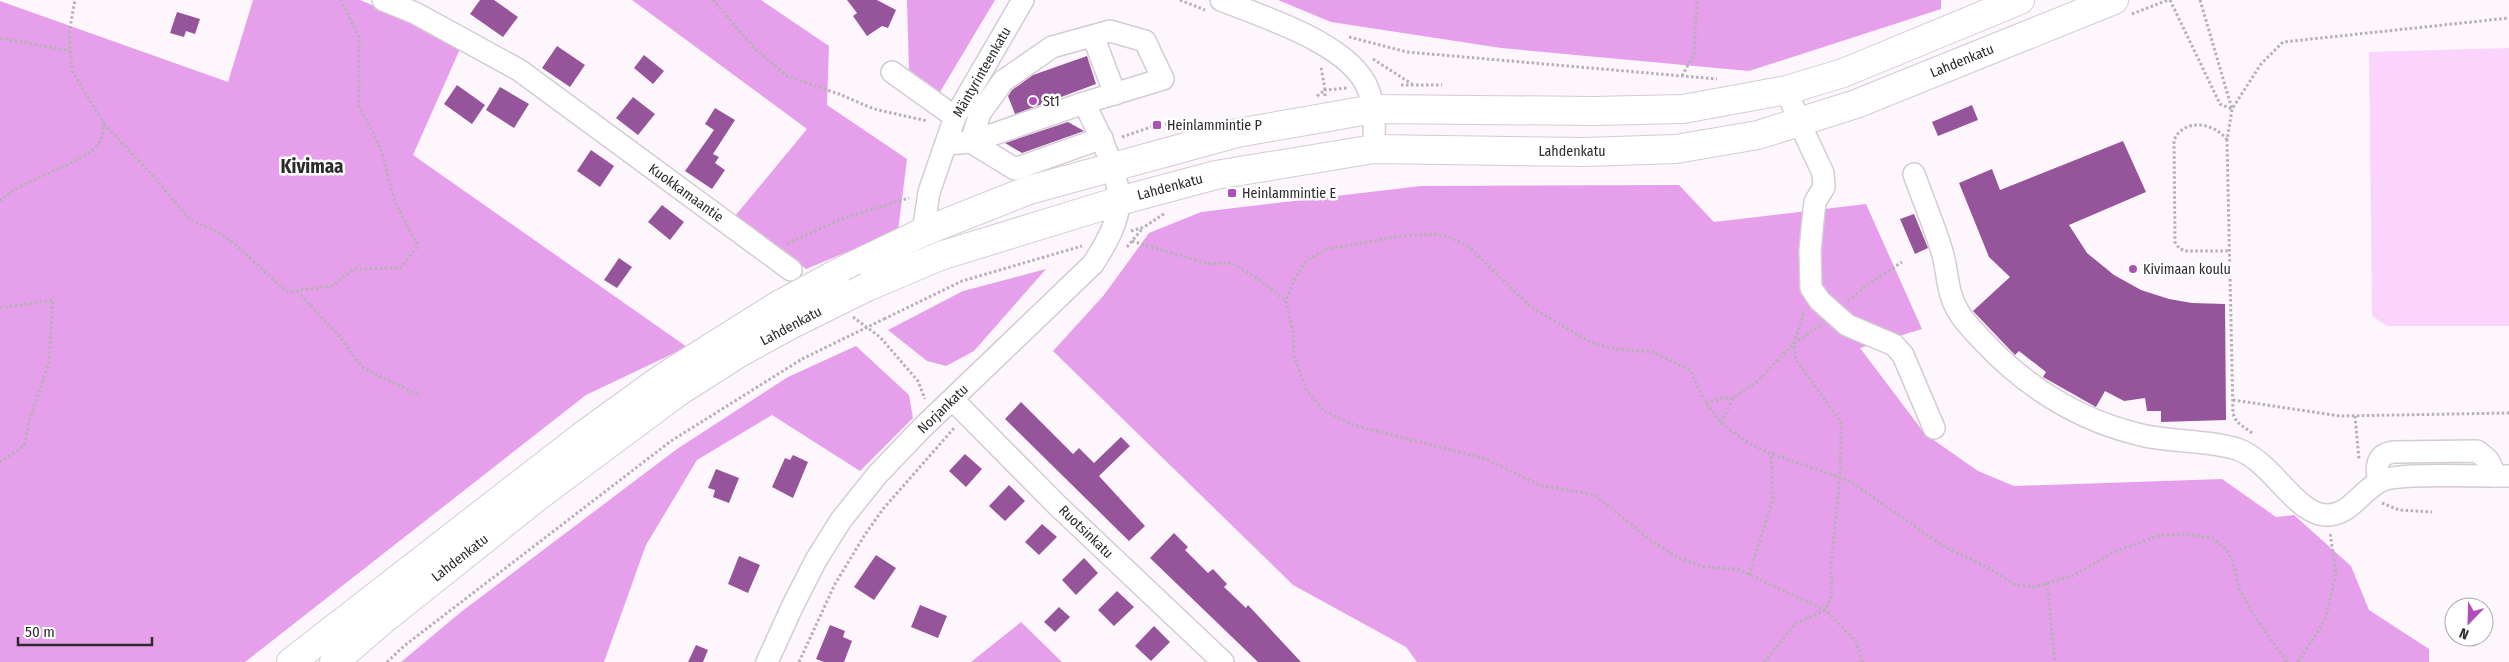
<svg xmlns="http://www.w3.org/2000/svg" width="2509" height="662" font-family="'Fira Sans Condensed',sans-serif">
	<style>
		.green { fill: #fad4fc }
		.forest { fill: #e6a0eb }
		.building { fill: #96559b }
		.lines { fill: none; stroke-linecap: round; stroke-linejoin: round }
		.minor-casing { stroke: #d3ccd3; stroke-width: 24 }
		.major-casing { stroke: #d3ccd3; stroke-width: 30 }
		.path { stroke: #b5b0b6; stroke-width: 3; stroke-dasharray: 2.5 2.5; stroke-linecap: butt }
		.minor { stroke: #fff; stroke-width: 21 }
		.major { stroke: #fff; stroke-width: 28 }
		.major-bridge-casing { stroke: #d3ccd3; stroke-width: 30; stroke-linecap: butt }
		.path-bridge { stroke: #b5b0b6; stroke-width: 3; stroke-dasharray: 2.5 2.5; stroke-linecap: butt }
		.major-bridge { stroke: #fff; stroke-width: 28 }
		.poi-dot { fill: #ae4eb6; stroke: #fff; stroke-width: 2 }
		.labels { text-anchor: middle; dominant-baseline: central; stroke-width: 5; stroke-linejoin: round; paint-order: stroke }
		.street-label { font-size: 14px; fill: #2c2a2d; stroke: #fff }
		.poi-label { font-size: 14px; fill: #2c2a2d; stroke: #fff; text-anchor: start }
		.district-label { font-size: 19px; font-weight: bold; fill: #2c2a2d; stroke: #fff }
	</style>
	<rect width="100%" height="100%" fill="#fdf6fd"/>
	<polygon class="green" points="2509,48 2509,326 2387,326 2372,316 2369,52"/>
	<g class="forest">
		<polygon points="253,0 360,0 391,13 460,49 413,155 687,347 586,395 245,662 0,662 0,1 228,82"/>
		<polygon points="632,0 761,0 829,46 827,105 907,159 898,231 806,269 735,216 807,129"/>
		<polygon points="907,0 995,0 940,92 909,71"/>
		<polygon points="1278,0 1941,0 1941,9 1749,71 1501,48 1331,22"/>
		<polygon points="1679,185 1714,222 1866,204 1922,329 1860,348 1925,434 1978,471 2014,486 2222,479 2276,517 2294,515 2351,566 2369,610 2429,649 2429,662 1417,662 1406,647 1293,585 1053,351 1104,295 1149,233 1201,212 1421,186"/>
		<polygon points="1046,269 974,351 946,366 927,361 888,330 963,291"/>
		<polygon points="856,346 909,395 913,418 860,471 772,415 697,460 646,545 604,662 401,662 461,612 677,449 788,377"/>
		<polygon points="1021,622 1062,662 971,662"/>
	</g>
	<g class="building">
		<polygon points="480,0 494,0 518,17 503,37 470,14"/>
		<polygon points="847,0 877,0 896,10 888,28 882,26 867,36 853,16 857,13"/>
		<polygon points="177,12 200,19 195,34 186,31 184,37 170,33"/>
		<polygon points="557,46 585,65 570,87 542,68"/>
		<polygon points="644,55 664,71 653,84 634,68"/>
		<polygon points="1087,56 1096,84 1015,114 1008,96 1012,90 1033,75"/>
		<polygon points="457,85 485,105 472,124 444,104"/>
		<polygon points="500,87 529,104 514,128 486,110"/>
		<polygon points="633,97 655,114 638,135 616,118"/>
		<polygon points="1972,105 1978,120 1938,136 1932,122"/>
		<polygon points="715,108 735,120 713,154 719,157 715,163 725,170 712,189 685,171 714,130 705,124"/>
		<polygon points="1068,122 1084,131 1022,153 1005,143"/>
		<polygon points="2123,141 2146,192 2069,225 2087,253 2114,275 2141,290 2169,299 2192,303 2225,304 2226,420 2161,422 2161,411 2147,411 2145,398 2124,401 2105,391 2096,407 2043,377 2046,372 2019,351 2015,355 1973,311 2010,277 1989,257 1959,183 1992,169 2000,190"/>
		<polygon points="591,150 614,166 600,187 577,171"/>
		<polygon points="662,205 684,222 670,240 648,222"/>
		<polygon points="1914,214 1928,248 1915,254 1900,219"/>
		<polygon points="619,258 632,267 617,288 604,280"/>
		<polygon points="1021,402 1073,454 1079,448 1094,463 1121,437 1130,446 1099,476 1145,526 1129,541 1005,419"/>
		<polygon points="965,454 982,469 966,487 949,471"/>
		<polygon points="793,455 808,462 793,498 772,487 785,458 790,460"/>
		<polygon points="716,469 739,478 729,503 713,497 715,490 708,488"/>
		<polygon points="1009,485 1025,501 1005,521 989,506"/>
		<polygon points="1042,524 1057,537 1039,555 1025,542"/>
		<polygon points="1174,533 1188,547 1185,550 1208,573 1213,569 1227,584 1224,587 1246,608 1248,605 1301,662 1258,662 1150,558"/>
		<polygon points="876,555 896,568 874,600 854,587"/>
		<polygon points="739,556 760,565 748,593 728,584"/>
		<polygon points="1084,558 1098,573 1076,595 1062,580"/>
		<polygon points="1117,591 1134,607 1114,626 1098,610"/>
		<polygon points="920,605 947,616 938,638 911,627"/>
		<polygon points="1059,607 1070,617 1055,632 1044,622"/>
		<polygon points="830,625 845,631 843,637 852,641 844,662 824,662 816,659"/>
		<polygon points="1154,626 1170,642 1151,661 1135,646"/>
		<polygon points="696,645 708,650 703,662 688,662"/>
	</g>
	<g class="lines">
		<defs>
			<g id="minor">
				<polyline points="383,0 415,13 519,70 791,270"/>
				<path d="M1221 0C1263 17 1351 44 1368 89 1376 109 1374 129 1374 149"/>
				<polyline points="1093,36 1115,94"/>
				<polyline points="892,72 955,117"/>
				<polyline points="1787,90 1799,122 1823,173 1824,187 1815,202 1813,220 1810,251 1811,288 1820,301 1847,325 1894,345 1903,355 1934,428"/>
				<polyline points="1084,103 1163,79 1145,41 1110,31 1052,47 1003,81 980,113 971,142 1015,169 1102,138"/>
				<path d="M1914 174C1923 200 1935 227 1943 255 1948 274 1947 293 1958 311 1964 322 1974 331 1983 341 2025 386 2077 419 2137 434 2170 443 2205 439 2237 449 2272 461 2295 514 2326 515 2350 516 2361 490 2381 481 2398 472 2484 477 2509 476"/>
				<polyline points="923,232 929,192 955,117 1023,0"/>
				<polyline points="953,400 1057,505 1223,662"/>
				<path d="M2379 481C2375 466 2377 454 2394 452L2477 451 2488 460 2496 476"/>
				<path d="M767 662 793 605 816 560 841 520 877 475 922 428 1093 264C1104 247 1119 222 1119 201 1119 173 1097 128 1084 103L971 142 946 144"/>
			</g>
			<g id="major">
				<polyline points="836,274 923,232 1029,190 1237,133 1374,109 1594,111 1683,109 1787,90 1843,73 2020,0"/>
				<polyline points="867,287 940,256 1119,201 1216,175 1374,149 1584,152 1676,149 1758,135 1856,104 2114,0"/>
				<polyline points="291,662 581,437 661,379 777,306"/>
				<polyline points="334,662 384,619 537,497 678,392 739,353 790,325"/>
			</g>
		</defs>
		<use href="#minor" class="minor-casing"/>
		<use href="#major" class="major-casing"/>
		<g class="path">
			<polyline points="713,0 755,49 787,76 839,94 874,109 927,121"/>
			<polyline points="1180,0 1205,10"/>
			<polyline points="2170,0 2220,104 2232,109"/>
			<polyline points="2200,0 2232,109"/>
			<polyline points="2132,14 2168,0"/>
			<polyline points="1349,37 1407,52 1717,79"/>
			<polyline points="0,38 70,51"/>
			<polyline points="1373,59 1412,84"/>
			<polyline points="1682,76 1694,54 1697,0"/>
			<polyline points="1401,85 1442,85"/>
			<polyline points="1317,96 1325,90 1321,67"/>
			<polyline points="1325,96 1325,90 1347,88"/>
			<polyline points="104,124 156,179 190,220 218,232 236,245 287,292 332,286 354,269 400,268 418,246 395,202 381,149 359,106 359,37 341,0"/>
			<polyline points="1122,137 1157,125 1183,123"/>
			<path d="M2227 140C2214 122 2184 118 2174 140L2175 242 2179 248 2185 251H2230"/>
			<path d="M0 201C23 178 85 164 99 143 103 137 103 131 104 124L72 71 69 33 75 0"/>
			<polyline points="1131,231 1144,227 1165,213"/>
			<polyline points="1132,241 1208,264 1232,263 1260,280 1286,301"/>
			<polyline points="787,244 841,219 909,198"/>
			<polyline points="1127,247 1142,229"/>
			<polyline points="297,291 339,336 363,368 421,396"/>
			<polyline points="1848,301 1867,285 1902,262"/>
			<polyline points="0,308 53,300 49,362 28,425 24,446 0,462"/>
			<polyline points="853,317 880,337 918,381 925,399"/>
			<polyline points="884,319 962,281 1082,246"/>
			<polyline points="2233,400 2340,416 2509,413"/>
			<polyline points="1706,403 1722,398 1733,398"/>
			<polyline points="2355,416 2359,459"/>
			<polyline points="1721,423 1733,398 1759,380 1794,343 1821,325"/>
			<polyline points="2252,433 2237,422 2233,414 2227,141 2232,109 2261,64 2283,42 2509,18"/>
			<polyline points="2382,503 2399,510 2432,512"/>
			<polyline points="1749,575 1773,499 1771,453"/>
			<polyline points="2047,583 2055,662"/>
			<polyline points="387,662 404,646 671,441 802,359"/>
			<polyline points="799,662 835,584 864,536 883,509 955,427"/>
			<polyline points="1764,662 1796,623 1825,610 1832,595 1831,565 1840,477 1841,422 1796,360 1794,343 1804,312"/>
			<polyline points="1863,662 1856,642 1827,611 1737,569 1705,567 1678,558 1650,540 1595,495 1539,485 1486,459 1354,425 1324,411 1307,391 1294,356 1293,332 1286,301 1294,280 1307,260 1327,249 1401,236 1435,234 1449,237 1469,247 1531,307 1590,342 1614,349 1653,352 1690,370 1706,403 1721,423 1748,443 1767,452 1850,481 1943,546 1985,566 2014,584 2033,587 2072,576 2114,552 2158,536 2186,534 2212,538 2224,547 2233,561 2239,588 2253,614 2287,662"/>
			<polyline points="2298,662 2325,620 2336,574 2330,532"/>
		</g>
		<use href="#minor" class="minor"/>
		<use href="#major" class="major"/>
		<defs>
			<g id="major-bridge">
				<polyline points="777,306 836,274"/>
				<polyline points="790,325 867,287"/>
			</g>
		</defs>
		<use href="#major-bridge" class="major-bridge-casing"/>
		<polyline class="path-bridge" points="802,359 884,319"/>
		<use href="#major-bridge" class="major-bridge"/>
	</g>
	<g class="poi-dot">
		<circle cx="1033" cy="101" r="5"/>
		<rect x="1152" y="120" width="10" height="10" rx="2.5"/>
		<rect x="1227" y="188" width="10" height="10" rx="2.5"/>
		<circle cx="2133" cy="269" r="5"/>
	</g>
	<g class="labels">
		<g class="street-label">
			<text transform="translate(1962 61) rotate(-22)">Lahdenkatu</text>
			<text transform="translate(982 72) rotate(-60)">Mäntyrinteenkatu</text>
			<text x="1572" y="151">Lahdenkatu</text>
			<text transform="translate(1170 187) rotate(-15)">Lahdenkatu</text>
			<text transform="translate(686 193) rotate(36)">Kuokkamaantie</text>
			<text transform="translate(791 326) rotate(-28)">Lahdenkatu</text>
			<text transform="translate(943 409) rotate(-44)">Norjankatu</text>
			<text transform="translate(1086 532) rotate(44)">Ruotsinkatu</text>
			<text transform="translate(460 558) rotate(-38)">Lahdenkatu</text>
		</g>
		<g class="poi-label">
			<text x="1043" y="101">St1</text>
			<text x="1167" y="125">Heinlammintie P</text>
			<text x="1242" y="193">Heinlammintie E</text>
			<text x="2143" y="269">Kivimaan koulu</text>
		</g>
		<g class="district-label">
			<text x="312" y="166">Kivimaa</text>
		</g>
	</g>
	<g transform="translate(2469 622) rotate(203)"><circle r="24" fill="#ffffff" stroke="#abaaab"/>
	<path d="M0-4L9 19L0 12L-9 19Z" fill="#ae4eb6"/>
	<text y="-8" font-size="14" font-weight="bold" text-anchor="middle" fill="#2c2a2d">N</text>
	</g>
	<path d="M18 637v8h134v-8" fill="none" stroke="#2c2a2d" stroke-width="2.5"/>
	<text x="25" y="637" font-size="15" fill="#2c2a2d" stroke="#ffffff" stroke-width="4" paint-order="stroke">50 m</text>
</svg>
